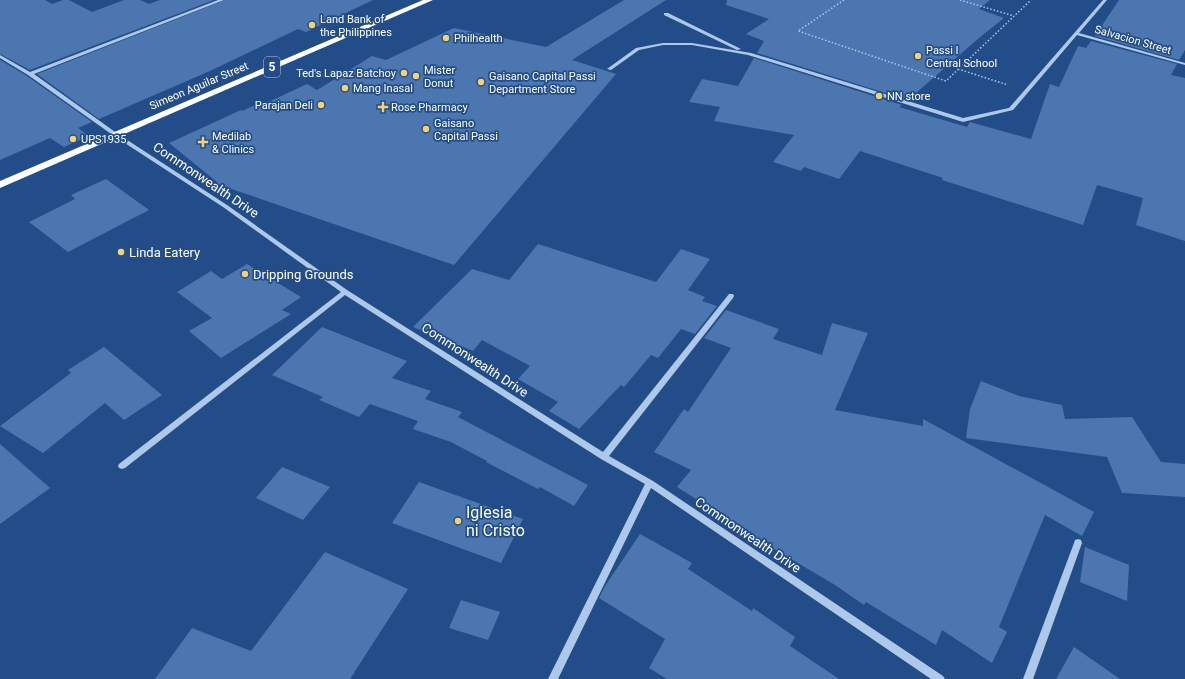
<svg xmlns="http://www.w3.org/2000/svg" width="1185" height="679" font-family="Roboto,sans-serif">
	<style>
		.building { fill: #4b76b0 }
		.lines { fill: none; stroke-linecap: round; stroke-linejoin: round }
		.path { stroke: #aec8e9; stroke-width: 1.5; stroke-dasharray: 1.5 2; stroke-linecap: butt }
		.minor { fill: #aec8e9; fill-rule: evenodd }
		.highway { fill: #fff; fill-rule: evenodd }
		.poi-dot { fill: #f5d271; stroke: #234d88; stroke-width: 1.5 }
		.labels { text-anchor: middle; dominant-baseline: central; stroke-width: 3.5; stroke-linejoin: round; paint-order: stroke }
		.far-poi-label { font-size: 11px; fill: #fff; stroke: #234d88; text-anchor: start }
		.far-street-label { font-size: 11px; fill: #fff; stroke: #234d88 }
		.shield { fill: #234d88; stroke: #bdcadb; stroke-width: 1 }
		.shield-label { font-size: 12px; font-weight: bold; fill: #fff }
		.street-label { font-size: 13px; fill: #fff; stroke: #234d88 }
		.poi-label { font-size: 13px; fill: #fff; stroke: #234d88; text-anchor: start }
		.near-poi-label { font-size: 16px; fill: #fff; stroke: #234d88; text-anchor: start }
	</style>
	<rect width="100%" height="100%" fill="#234d88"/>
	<g class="building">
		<polygon points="0,0 45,0 52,4 63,0 69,0 92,12 124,0 140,0 149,4 160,0 214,0 30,70 0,54"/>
		<polygon points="225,0 373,0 306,32 298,29 210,71 99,119 37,74"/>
		<polygon points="624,0 666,0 572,60 616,74 454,265 217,184 217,182 169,143 241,110 242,111 262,102 264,104 307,84 317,90 372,56 386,60 454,28 546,47"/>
		<polygon points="727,0 990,0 979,9 1004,18 979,38 908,100 757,53 764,41 746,34 769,19 726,5"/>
		<polygon points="1119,0 1185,0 1185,50 1179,60 1095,36"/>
		<polygon points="1091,41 1177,64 1171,75 1185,78 1185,241 1136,225 1143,198 1097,185 1083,225 942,180 943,178 860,151 839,179 804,167 801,171 773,162 794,135 714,121 720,107 689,102 702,79 738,86 754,58 902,105 899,107 967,127 970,122 1031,139 1050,84 1059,87 1078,46 1086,48"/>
		<polygon points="0,60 27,76 92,122 78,128 89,136 64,147 50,138 0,160"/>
		<polygon points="106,179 149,210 68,252 29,222 75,199 71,195"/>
		<polygon points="538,244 656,282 681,249 710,259 688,290 705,297 702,301 717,306 695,334 681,329 658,358 651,355 624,387 621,385 579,429 549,411 558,402 518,379 530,366 482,340 473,351 413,327 472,269 509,280"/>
		<polygon points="247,264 301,297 282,310 291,314 221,358 189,331 212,318 177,292 211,271 222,279"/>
		<polygon points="726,310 779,329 773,339 822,355 832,323 868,333 835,410 923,426 923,419 1094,512 1082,536 1045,515 999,627 1007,632 992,663 942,630 936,645 866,602 864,605 835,585 712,512 713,511 704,505 704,504 677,487 691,470 654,452 684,409 688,412 731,348 704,338"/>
		<polygon points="322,327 407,361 392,378 431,391 425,399 462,412 458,417 588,485 574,506 540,487 538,489 486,462 487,461 451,442 413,429 418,421 370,404 359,417 319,400 323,397 272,375"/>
		<polygon points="104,347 162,395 124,420 105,403 43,453 0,426 71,373 68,370"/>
		<polygon points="981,381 1019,396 1062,405 1065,419 1132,417 1161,462 1185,464 1185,497 1122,493 1107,457 966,438 970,409"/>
		<polygon points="0,444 50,488 0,524"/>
		<polygon points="282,467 330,487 303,520 256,498"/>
		<polygon points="419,482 523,519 501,563 392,523"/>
		<polygon points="640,534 692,563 688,569 752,611 753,608 795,637 790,646 839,679 667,679 649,668 665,639 599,598 605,586"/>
		<polygon points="1085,547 1129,565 1127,601 1080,582"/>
		<polygon points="325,552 408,589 350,679 155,679 192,628 251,651"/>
		<polygon points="461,600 500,612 488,640 449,628"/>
		<polygon points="1074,647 1120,679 1056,679"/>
	</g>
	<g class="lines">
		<g class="path">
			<polyline points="844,0 798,31 946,81 1031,0"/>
			<polyline points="960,0 1014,16"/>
			<polyline points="958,69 1008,85"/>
		</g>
		<g class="minor">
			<polygon points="218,0 224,0 34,74 118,134 227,205 347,290 603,452 729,294 733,294 734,296 733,298 609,456 653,481 943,676 945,679 931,679 651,488 558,679 548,679 645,484 601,459 345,295 125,468 122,469 119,468 118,466 119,464 341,292 223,207 114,136 28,75 0,58 0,55 30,72"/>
			<polygon points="1103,0 1107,0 1079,33 1185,63 1185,65 1077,35 1013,110 963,122 748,55 692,45 663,45 639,50 611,70 607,69 636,48 663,43 692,43 751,53 963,118 1009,108"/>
			<polygon points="664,13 668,13 741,49 737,50 664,15"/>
			<polygon points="1078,539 1081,540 1082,543 1033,679 1023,679 1074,543 1075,540"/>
		</g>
		<polygon class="highway" points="423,0 433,0 0,188 0,181"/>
	</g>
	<g class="poi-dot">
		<circle cx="312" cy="25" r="4"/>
		<circle cx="446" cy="38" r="4"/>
		<circle cx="918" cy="56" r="4"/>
		<circle cx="404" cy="73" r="4"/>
		<circle cx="416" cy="76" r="4"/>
		<circle cx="481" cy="82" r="4"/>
		<circle cx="345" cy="88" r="4"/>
		<circle cx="879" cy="96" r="4"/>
		<circle cx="321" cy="105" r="4"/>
		<path d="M381 101h4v4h4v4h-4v4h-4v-4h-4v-4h4z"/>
		<circle cx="426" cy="129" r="4"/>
		<circle cx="73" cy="139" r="4"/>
		<path d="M201 136h4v4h4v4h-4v4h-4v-4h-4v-4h4z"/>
		<circle cx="121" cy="252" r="4"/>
		<circle cx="245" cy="274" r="4"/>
		<circle cx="458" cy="521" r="4"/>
	</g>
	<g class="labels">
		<g class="far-poi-label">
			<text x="320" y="19">Land Bank of<tspan x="320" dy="13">the Philippines</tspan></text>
			<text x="454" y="38">Philhealth</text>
			<text x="926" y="50">Passi I<tspan x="926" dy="13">Central School</tspan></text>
			<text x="424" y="70">Mister<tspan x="424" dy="13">Donut</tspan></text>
			<text x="396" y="73" text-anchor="end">Ted's Lapaz Batchoy</text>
			<text x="489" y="76">Gaisano Capital Passi<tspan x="489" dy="13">Department Store</tspan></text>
			<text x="353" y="88">Mang Inasal</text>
			<text x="887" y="96">NN store</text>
			<text x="313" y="105" text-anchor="end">Parajan Deli</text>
			<text x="391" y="107">Rose Pharmacy</text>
			<text x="434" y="123">Gaisano<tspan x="434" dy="13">Capital Passi</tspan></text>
			<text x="212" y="136">Medilab<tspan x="212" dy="13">&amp; Clinics</tspan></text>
			<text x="81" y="139">UPS1935</text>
		</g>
		<g class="far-street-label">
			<text transform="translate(1133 40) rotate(16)">Salvacion Street</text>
			<text transform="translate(199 86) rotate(-23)">Simeon Aguilar Street</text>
		</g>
		<rect class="shield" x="264" y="57" width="16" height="20" rx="3"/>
		<g class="shield-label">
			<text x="272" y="67">5</text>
		</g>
		<g class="street-label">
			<text transform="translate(206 180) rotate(34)">Commonwealth Drive</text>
			<text transform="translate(475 360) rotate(33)">Commonwealth Drive</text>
			<text transform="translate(748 535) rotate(34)">Commonwealth Drive</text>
		</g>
		<g class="poi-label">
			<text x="129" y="252">Linda Eatery</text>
			<text x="253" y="274">Dripping Grounds</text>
		</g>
		<g class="near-poi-label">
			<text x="466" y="512">Iglesia<tspan x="466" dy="18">ni Cristo</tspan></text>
		</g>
	</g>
</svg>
